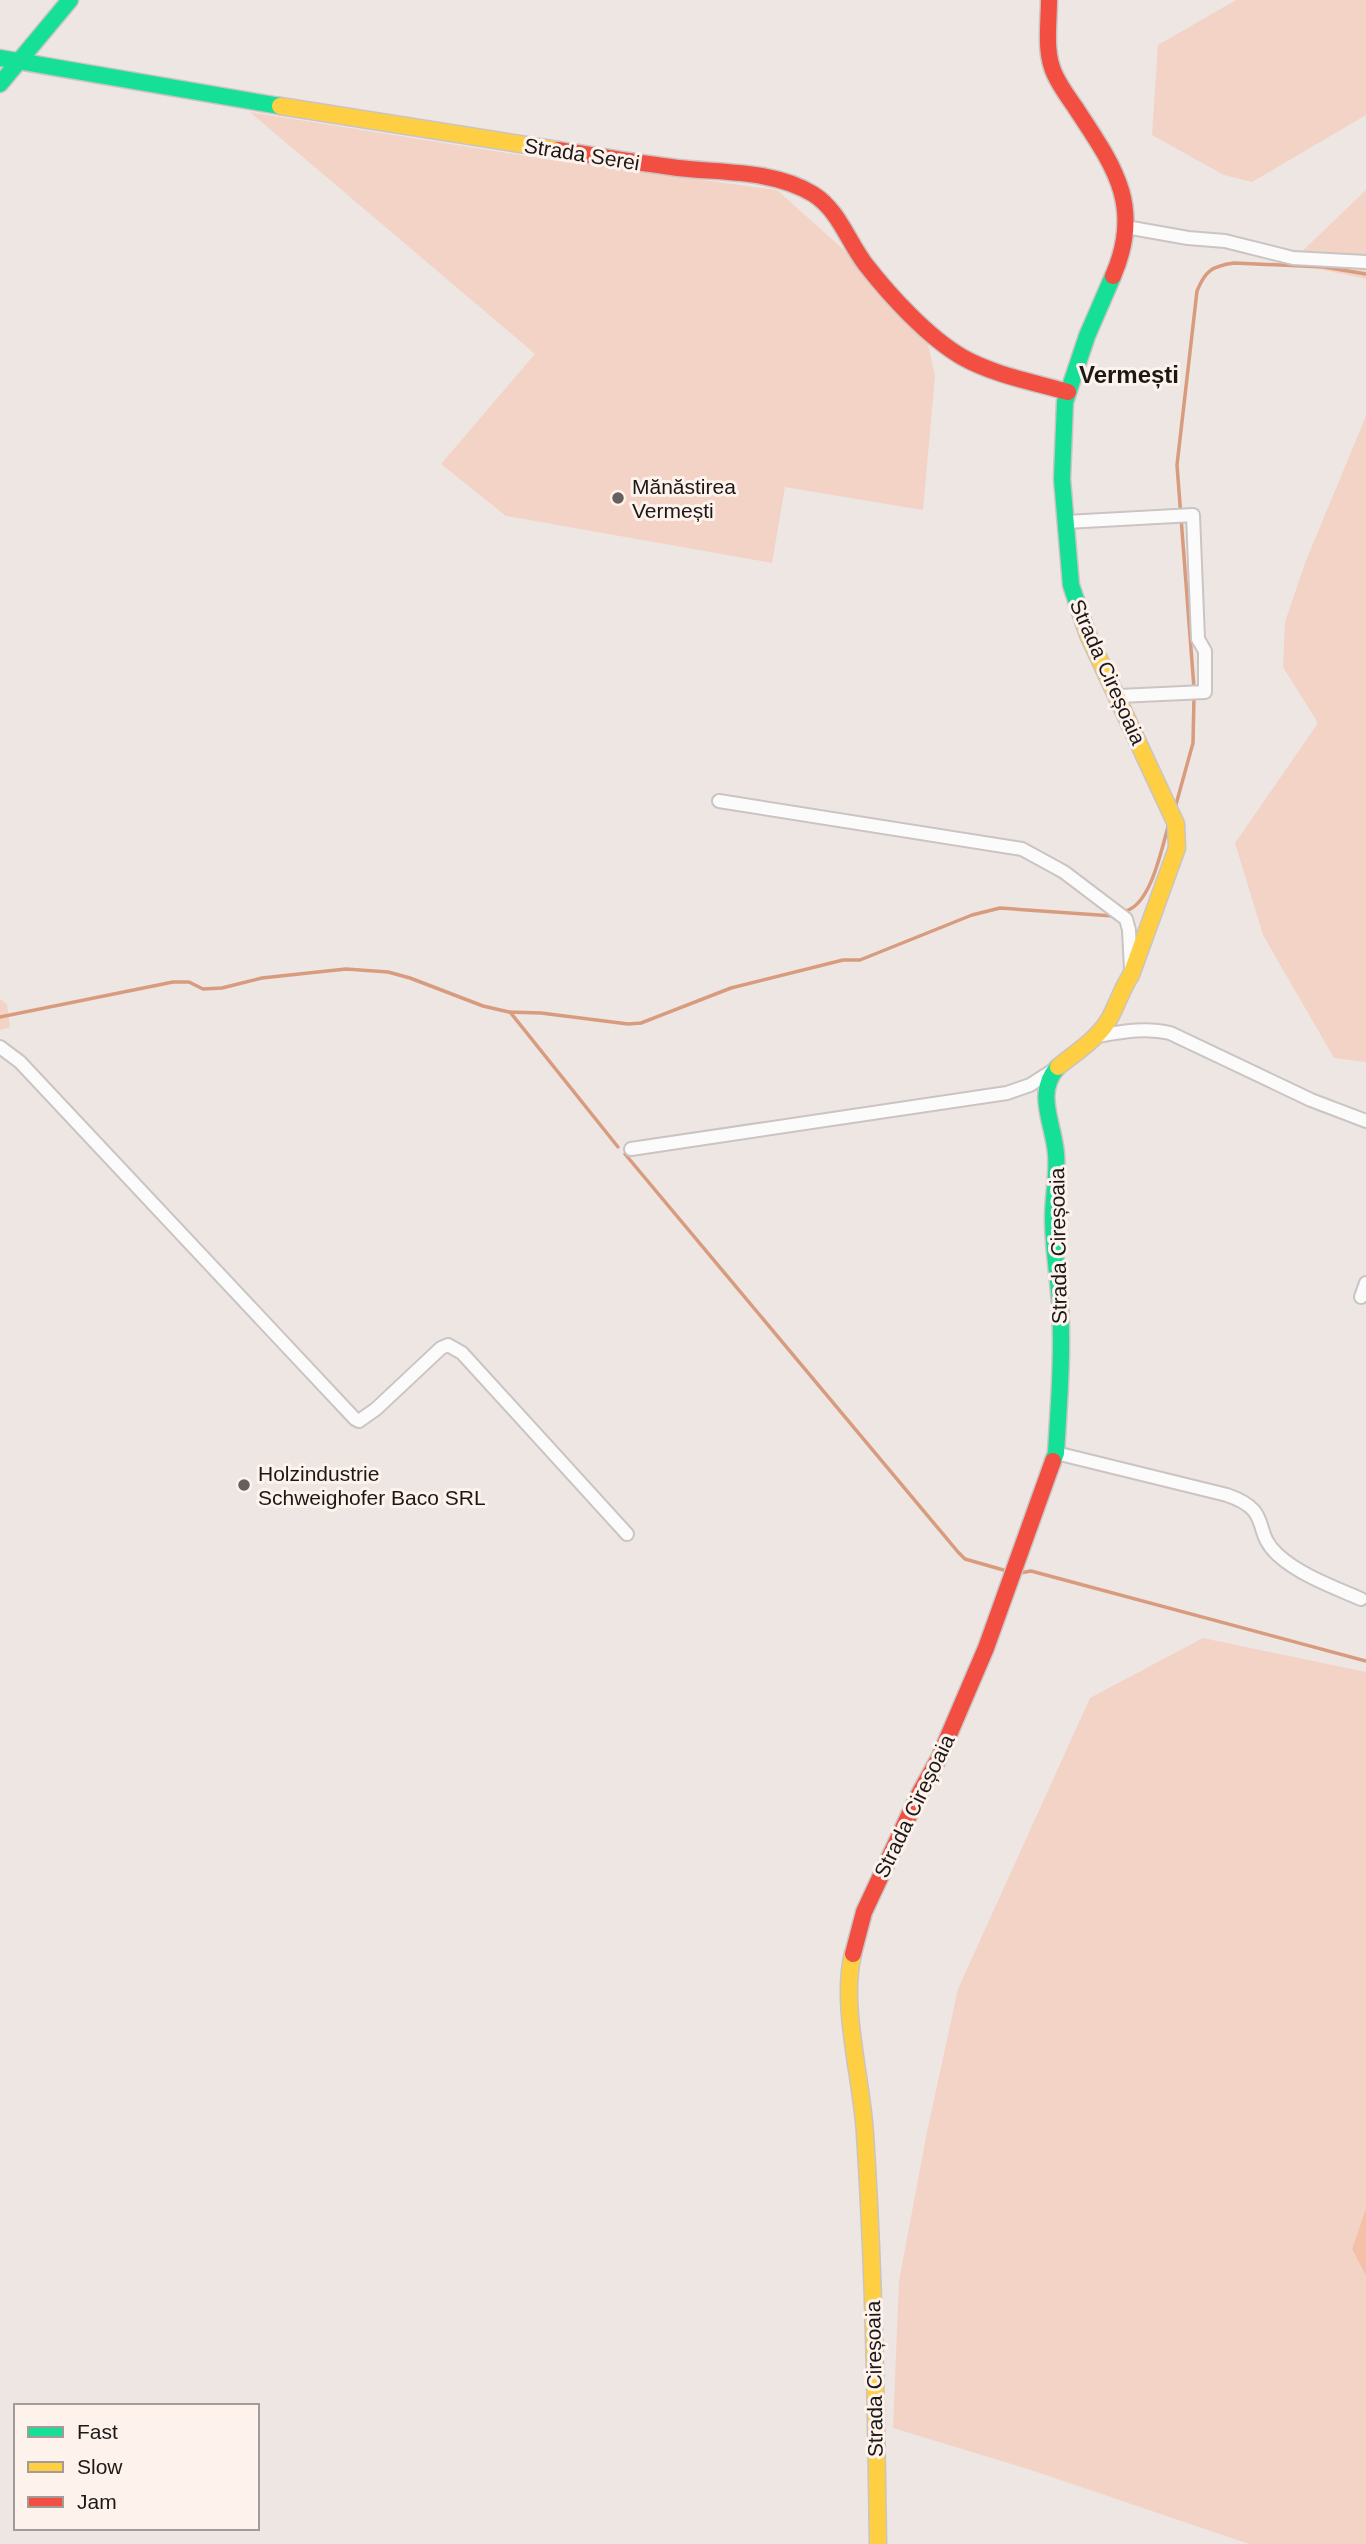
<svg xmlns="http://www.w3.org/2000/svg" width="1366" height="2544" font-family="Arial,sans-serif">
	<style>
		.green { fill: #f3d3c5 }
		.forest { fill: #f4c0a8 }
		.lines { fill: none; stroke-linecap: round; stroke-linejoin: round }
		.stream { stroke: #d99b7e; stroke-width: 3.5 }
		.street-casing { stroke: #cac4c3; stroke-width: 16 }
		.fast-casing { stroke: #cac4c3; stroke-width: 19 }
		.slow-casing { stroke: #cac4c3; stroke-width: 19 }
		.jam-casing { stroke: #cac4c3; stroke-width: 19 }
		.street { stroke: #fcfbfb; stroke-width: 12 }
		.fast { stroke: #16e098; stroke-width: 16 }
		.slow { stroke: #ffcf43; stroke-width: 16 }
		.jam { stroke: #f24e42; stroke-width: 16 }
		.poi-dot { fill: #65605e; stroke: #fef2ec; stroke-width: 2.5 }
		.labels { text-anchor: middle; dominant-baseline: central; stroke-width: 6; stroke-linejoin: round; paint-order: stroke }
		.street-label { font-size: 21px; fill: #1c1816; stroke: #fef2ec }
		.poi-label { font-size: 21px; fill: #1c1816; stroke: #fef2ec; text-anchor: start }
		.quarter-label { font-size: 24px; font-weight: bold; fill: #1c1816; stroke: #fef2ec }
	</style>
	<rect width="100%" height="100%" fill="#ede6e3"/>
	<g class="green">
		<polygon points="1236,0 1366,0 1366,115 1252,182 1224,175 1152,135 1158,45"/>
		<polygon points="250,112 545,159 777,190 854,259 927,340 935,376 923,510 785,487 772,563 506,516 441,464 535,354"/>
		<polygon points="1366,190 1366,279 1290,263"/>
		<polygon points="1366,416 1366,1062 1334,1058 1263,935 1235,843 1318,723 1283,667 1285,622 1305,563"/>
		<polygon points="0,999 7,1004 10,1027 0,1030"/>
		<polygon points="1203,1638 1366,1672 1366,2208 1352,2249 1366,2276 1366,2544 1249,2544 1034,2471 893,2428 899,2281 927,2132 958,1989 1090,1698"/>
	</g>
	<polygon class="forest" points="1366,2208 1366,2276 1352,2249"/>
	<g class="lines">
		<g class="stream">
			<path d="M1194 688 1177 465 1197 291C1205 271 1212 266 1234 263L1324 267 1366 274"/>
			<polyline points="1175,808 1193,743 1194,696"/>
			<path d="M1126 911C1151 903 1161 851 1168 827"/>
			<polyline points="510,1012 618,1147"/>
			<polyline points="0,1017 173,982 189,982 203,989 222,988 262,978 299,974 346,969 388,972 410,978 483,1006 509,1012 541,1013 628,1024 641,1023 731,988 843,960 860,960 972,915 1000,908 1113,916"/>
			<polyline points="625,1154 958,1552 965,1559 1007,1571"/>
			<polyline points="1020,1573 1031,1571 1366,1661"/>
		</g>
		<defs>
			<g id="street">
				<polyline points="1126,227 1188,238 1225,241 1293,258 1366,262"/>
				<polyline points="1066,522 1193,515 1198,639 1205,651 1205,692 1119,696"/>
				<polyline points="719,801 1022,849 1064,872 1126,919 1129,930 1131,969"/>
				<path d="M1097 1036C1121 1032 1145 1027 1170 1033L1311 1100 1366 1121"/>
				<polyline points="0,1047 20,1062 355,1419 359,1421 376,1409 441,1348 448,1345 462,1353 627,1534"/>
				<polyline points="631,1149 1007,1093 1030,1085 1052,1071"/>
				<polyline points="1361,1297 1366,1283"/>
				<path d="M1056 1453 1227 1495C1274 1511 1251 1531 1278 1555 1300 1575 1333 1587 1361 1599"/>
			</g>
			<g id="fast">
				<polyline points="0,58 280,106"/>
				<polyline points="0,84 70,0"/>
				<polyline points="1080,612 1071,585 1062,479 1065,402 1087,336 1113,276"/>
				<path d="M1053 1461 1056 1453C1059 1403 1063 1353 1060 1303 1058 1275 1053 1246 1053 1218 1053 1196 1058 1175 1056 1154 1054 1124 1034 1093 1058 1067"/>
			</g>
			<g id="slow">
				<polyline points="280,106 558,150"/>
				<path d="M1058 1067C1075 1053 1096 1040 1108 1021 1117 1006 1121 990 1131 975L1177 848 1176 824 1088 635 1080 612"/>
				<path d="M853 1954C840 2004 862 2080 865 2134 874 2270 876 2407 878 2544"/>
			</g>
			<g id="jam">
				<path d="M1049 0C1049 24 1044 53 1055 75 1060 86 1068 97 1075 107 1113 165 1144 205 1113 276"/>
				<path d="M558 150C598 156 638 163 678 168 723 173 774 170 813 194 839 210 848 242 866 265 891 297 928 337 962 357 994 375 1033 382 1068 392"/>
				<polyline points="853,1954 864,1912 918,1796 939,1758 986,1648 1053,1461"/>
			</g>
		</defs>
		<use href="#street" class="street-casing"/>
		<use href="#fast" class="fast-casing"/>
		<use href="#slow" class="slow-casing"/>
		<use href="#jam" class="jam-casing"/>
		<use href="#street" class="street"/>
		<use href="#fast" class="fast"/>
		<use href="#slow" class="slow"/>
		<use href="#jam" class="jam"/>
	</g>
	<g class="poi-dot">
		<circle cx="618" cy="498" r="7"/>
		<circle cx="244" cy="1485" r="7"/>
	</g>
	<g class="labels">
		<g class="street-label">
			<text transform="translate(582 154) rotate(9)">Strada Serei</text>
			<text transform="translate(1108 672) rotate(66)">Strada Cireșoaia</text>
			<text transform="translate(1058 1246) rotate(-91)">Strada Cireșoaia</text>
			<text transform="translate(914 1806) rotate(-64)">Strada Cireșoaia</text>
			<text transform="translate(874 2379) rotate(-91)">Strada Cireșoaia</text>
		</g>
		<g class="poi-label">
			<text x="632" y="486">Mănăstirea<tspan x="632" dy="24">Vermești</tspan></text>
			<text x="258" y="1473">Holzindustrie<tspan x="258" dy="24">Schweighofer Baco SRL</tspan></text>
		</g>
		<g class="quarter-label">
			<text x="1129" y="374">Vermești</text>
		</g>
	</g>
	<rect x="14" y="2404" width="245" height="126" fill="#fef2ec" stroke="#a49b96" stroke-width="2"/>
	<rect x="28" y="2427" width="35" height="10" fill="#16e098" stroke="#a49b96" stroke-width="2"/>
	<text x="77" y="2439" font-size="21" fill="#1c1816">Fast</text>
	<rect x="28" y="2462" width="35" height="10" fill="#ffcf43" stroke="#a49b96" stroke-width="2"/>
	<text x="77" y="2474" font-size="21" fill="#1c1816">Slow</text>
	<rect x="28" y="2497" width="35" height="10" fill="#f24e42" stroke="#a49b96" stroke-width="2"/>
	<text x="77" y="2509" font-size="21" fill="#1c1816">Jam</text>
</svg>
